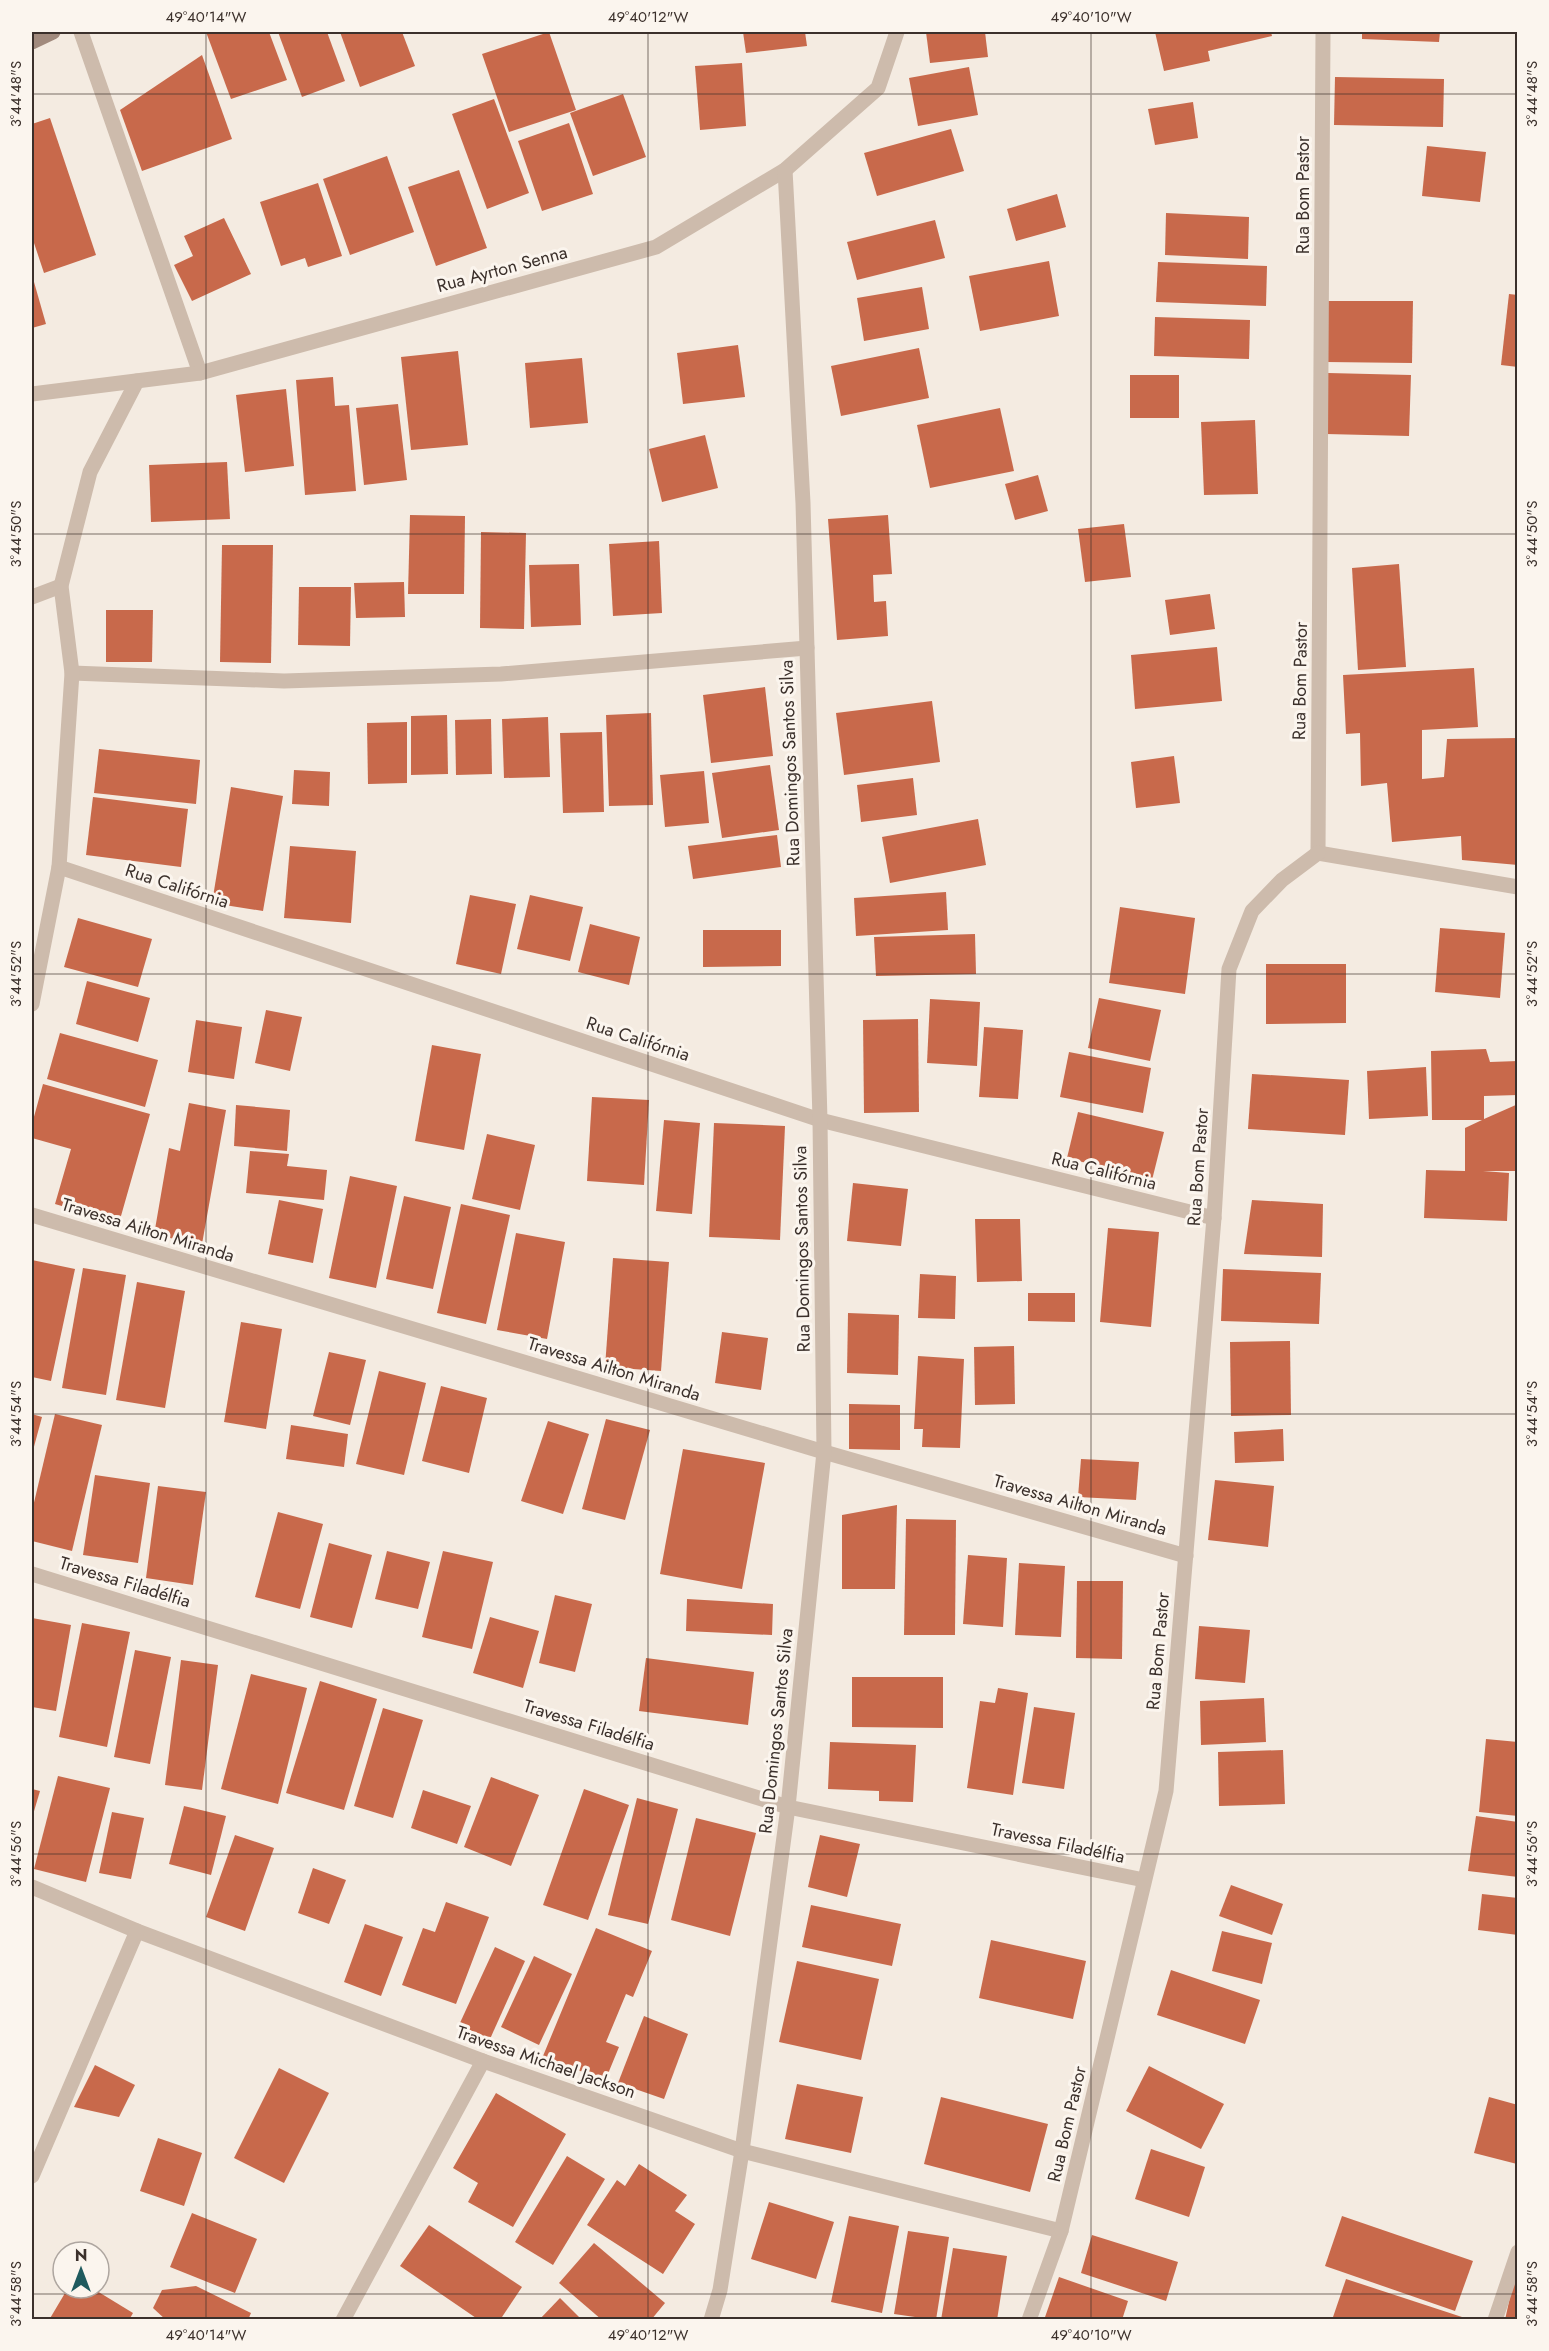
<svg xmlns="http://www.w3.org/2000/svg" width="1549" height="2351" font-family="Jost,sans-serif">
	<style>
		.building { fill: #c8694b }
		.lines { fill: none; stroke-linecap: round; stroke-linejoin: round }
		.street { stroke: #cdbbac; stroke-width: 15 }
		.secondary { stroke: #a18a7d; stroke-width: 15 }
		.ticks { fill: none; stroke: #3b302b; stroke-width: 1.5; stroke-opacity: 0.45 }
		.labels { text-anchor: middle; dominant-baseline: central; stroke-width: 6; stroke-linejoin: round; paint-order: stroke }
		.street-label { font-size: 18px; fill: #3b302b; stroke: #fbf5ee }
		.neatline { fill: none; stroke: #3b302b; stroke-width: 2 }
		.ticks-label { font-size: 15px; text-anchor: middle; fill: #3b302b }
	</style>
	<rect width="100%" height="100%" fill="#f4ebe1"/>
	<g class="building">
		<polygon points="206,32 269,32 287,80 231,99"/>
		<polygon points="278,32 327,32 345,81 302,97"/>
		<polygon points="340,32 402,32 415,66 360,87"/>
		<polygon points="549,32 576,110 509,132 482,54"/>
		<polygon points="743,32 805,32 807,46 746,53"/>
		<polygon points="926,32 985,32 988,57 930,63"/>
		<polygon points="1155,32 1271,32 1272,36 1208,51 1210,61 1164,71"/>
		<polygon points="1362,32 1440,32 1439,42 1362,39"/>
		<polygon points="202,55 232,139 142,171 120,110"/>
		<polygon points="742,63 746,126 700,130 695,66"/>
		<polygon points="969,67 978,115 918,126 909,78"/>
		<polygon points="1335,77 1444,79 1443,127 1334,125"/>
		<polygon points="623,94 646,157 593,176 570,113"/>
		<polygon points="494,99 529,193 487,209 452,114"/>
		<polygon points="1193,102 1198,138 1155,145 1148,109"/>
		<polygon points="50,118 96,255 44,273 32,237 32,124"/>
		<polygon points="569,123 593,194 542,211 518,141"/>
		<polygon points="951,129 964,171 877,196 864,153"/>
		<polygon points="1427,146 1486,152 1480,202 1422,196"/>
		<polygon points="387,156 414,232 350,255 323,179"/>
		<polygon points="459,170 487,248 436,266 408,187"/>
		<polygon points="318,183 342,256 308,267 305,258 281,266 260,202"/>
		<polygon points="1057,194 1066,227 1016,241 1007,209"/>
		<polygon points="1166,213 1249,217 1248,259 1165,255"/>
		<polygon points="224,218 251,274 192,301 174,265 193,256 184,236"/>
		<polygon points="935,220 945,258 857,280 847,242"/>
		<polygon points="1049,261 1059,316 980,331 969,276"/>
		<polygon points="1158,262 1267,266 1266,306 1156,302"/>
		<polygon points="32,275 46,324 32,328"/>
		<polygon points="922,287 929,329 864,341 857,298"/>
		<polygon points="1509,294 1518,295 1518,367 1501,365"/>
		<polygon points="1326,301 1413,301 1412,363 1326,362"/>
		<polygon points="1155,317 1250,320 1249,359 1154,356"/>
		<polygon points="738,345 745,397 683,404 677,353"/>
		<polygon points="919,348 929,398 841,416 831,366"/>
		<polygon points="458,351 468,445 411,450 401,357"/>
		<polygon points="582,358 588,423 530,428 525,363"/>
		<polygon points="1328,373 1411,375 1409,436 1326,434"/>
		<rect x="1130" y="375" width="49" height="43"/>
		<polygon points="333,377 335,406 349,405 356,491 305,495 296,380"/>
		<polygon points="286,389 294,466 245,472 236,395"/>
		<polygon points="398,404 407,480 364,485 356,408"/>
		<polygon points="1000,408 1014,471 930,488 917,425"/>
		<polygon points="1255,420 1258,494 1204,495 1201,422"/>
		<polygon points="705,435 718,488 662,502 649,449"/>
		<polygon points="227,462 230,519 151,522 149,465"/>
		<polygon points="1038,475 1048,511 1015,520 1005,484"/>
		<polygon points="410,515 465,516 464,594 408,594"/>
		<polygon points="888,515 892,574 873,575 874,602 886,601 888,636 837,640 828,519"/>
		<polygon points="1124,524 1131,577 1085,582 1078,529"/>
		<polygon points="481,532 526,533 524,629 480,628"/>
		<polygon points="659,541 662,613 613,616 609,544"/>
		<polygon points="222,545 273,545 271,663 220,662"/>
		<polygon points="579,564 581,625 531,627 529,565"/>
		<polygon points="1399,564 1406,667 1358,670 1352,568"/>
		<polygon points="404,582 405,617 356,618 354,583"/>
		<polygon points="299,587 351,587 350,646 298,645"/>
		<polygon points="1210,594 1215,629 1170,635 1165,600"/>
		<polygon points="106,610 153,610 152,662 106,662"/>
		<polygon points="1217,647 1222,701 1135,709 1131,655"/>
		<polygon points="1474,668 1478,727 1422,730 1422,779 1444,777 1447,739 1518,738 1518,865 1462,860 1461,836 1392,842 1387,783 1361,786 1360,733 1346,734 1343,675"/>
		<polygon points="765,687 773,756 711,763 703,695"/>
		<polygon points="932,701 940,762 844,775 836,713"/>
		<polygon points="651,713 653,805 609,806 606,715"/>
		<polygon points="447,715 448,774 411,775 411,716"/>
		<polygon points="548,717 550,777 504,778 502,719"/>
		<polygon points="491,719 492,774 456,775 455,720"/>
		<polygon points="407,722 407,783 368,784 367,723"/>
		<polygon points="602,732 604,812 563,813 560,733"/>
		<polygon points="99,749 200,760 196,804 94,793"/>
		<polygon points="1174,756 1180,803 1136,808 1131,762"/>
		<polygon points="770,765 779,830 722,838 712,773"/>
		<polygon points="294,770 330,772 329,806 292,804"/>
		<polygon points="704,771 709,823 665,827 660,775"/>
		<polygon points="913,778 917,815 861,822 857,785"/>
		<polygon points="231,787 283,796 263,911 212,903"/>
		<polygon points="93,797 188,809 181,867 86,855"/>
		<polygon points="978,819 986,865 890,883 882,837"/>
		<polygon points="777,835 781,867 693,879 688,846"/>
		<polygon points="290,846 356,851 351,923 284,918"/>
		<polygon points="946,892 948,930 856,936 854,898"/>
		<polygon points="470,895 516,904 501,974 456,964"/>
		<polygon points="530,895 583,907 570,961 517,949"/>
		<polygon points="1120,907 1195,918 1185,994 1109,983"/>
		<polygon points="78,918 152,939 138,987 64,967"/>
		<polygon points="590,924 640,937 629,985 578,972"/>
		<polygon points="1440,928 1505,933 1500,998 1435,992"/>
		<polygon points="703,930 781,930 781,966 703,967"/>
		<polygon points="975,934 976,974 876,976 874,937"/>
		<polygon points="1266,964 1346,964 1346,1023 1266,1024"/>
		<polygon points="87,981 150,998 138,1042 76,1024"/>
		<polygon points="1099,998 1161,1010 1150,1061 1088,1048"/>
		<polygon points="930,999 980,1002 977,1066 927,1063"/>
		<polygon points="266,1010 302,1017 290,1071 255,1063"/>
		<polygon points="918,1019 919,1112 864,1113 863,1020"/>
		<polygon points="196,1020 242,1027 234,1079 188,1072"/>
		<polygon points="984,1027 1023,1030 1018,1099 979,1097"/>
		<polygon points="60,1033 158,1060 145,1107 47,1079"/>
		<polygon points="432,1045 481,1054 464,1150 415,1141"/>
		<polygon points="1486,1049 1490,1062 1518,1061 1518,1095 1484,1096 1484,1119 1518,1104 1518,1171 1483,1171 1509,1173 1507,1221 1424,1218 1426,1170 1465,1171 1465,1128 1482,1120 1432,1120 1431,1051"/>
		<polygon points="1069,1052 1151,1068 1143,1113 1060,1097"/>
		<polygon points="1426,1067 1428,1116 1369,1119 1367,1071"/>
		<polygon points="1252,1074 1349,1080 1345,1135 1248,1129"/>
		<polygon points="43,1084 150,1114 119,1223 55,1204 71,1149 32,1138 32,1124"/>
		<polygon points="592,1097 649,1100 644,1185 587,1181"/>
		<polygon points="189,1103 226,1110 202,1244 154,1235 169,1148 180,1151"/>
		<polygon points="236,1105 290,1110 287,1151 234,1146"/>
		<polygon points="1078,1112 1164,1132 1152,1180 1067,1158"/>
		<polygon points="664,1120 700,1123 692,1214 656,1211"/>
		<polygon points="714,1123 785,1126 780,1240 709,1237"/>
		<polygon points="487,1134 535,1145 520,1210 472,1199"/>
		<polygon points="250,1151 289,1154 287,1166 327,1170 324,1200 246,1193"/>
		<polygon points="350,1176 397,1186 376,1288 329,1278"/>
		<polygon points="853,1183 908,1189 901,1246 847,1241"/>
		<polygon points="404,1196 451,1207 433,1289 386,1279"/>
		<polygon points="279,1200 323,1209 313,1263 268,1254"/>
		<polygon points="1252,1200 1323,1204 1322,1257 1244,1254"/>
		<polygon points="461,1204 510,1215 486,1324 437,1313"/>
		<polygon points="975,1219 1020,1219 1022,1281 977,1282"/>
		<polygon points="1108,1228 1159,1232 1151,1327 1100,1322"/>
		<polygon points="516,1233 565,1242 547,1339 497,1330"/>
		<polygon points="613,1258 669,1262 661,1371 605,1367"/>
		<polygon points="32,1260 75,1269 51,1381 32,1377"/>
		<polygon points="83,1268 126,1275 106,1395 62,1388"/>
		<polygon points="1223,1269 1321,1273 1319,1324 1221,1321"/>
		<polygon points="920,1274 956,1276 955,1319 918,1318"/>
		<polygon points="137,1282 185,1291 165,1408 116,1400"/>
		<polygon points="1028,1293 1075,1293 1075,1322 1028,1321"/>
		<polygon points="848,1313 899,1315 898,1375 847,1373"/>
		<polygon points="241,1322 282,1329 266,1429 224,1422"/>
		<polygon points="722,1332 768,1338 761,1390 715,1383"/>
		<polygon points="1290,1341 1291,1415 1231,1416 1230,1342"/>
		<polygon points="1014,1346 1015,1404 975,1405 974,1347"/>
		<polygon points="329,1352 366,1360 350,1425 313,1416"/>
		<polygon points="918,1356 964,1359 960,1448 922,1447 923,1429 914,1429"/>
		<polygon points="379,1371 426,1383 404,1475 356,1464"/>
		<polygon points="441,1386 487,1398 469,1473 422,1461"/>
		<polygon points="849,1404 900,1405 900,1450 849,1449"/>
		<polygon points="32,1414 42,1417 32,1454"/>
		<polygon points="55,1414 102,1425 72,1551 32,1541 32,1511"/>
		<polygon points="606,1419 650,1430 625,1520 582,1509"/>
		<polygon points="548,1421 589,1434 563,1514 521,1501"/>
		<polygon points="291,1425 348,1434 344,1467 286,1459"/>
		<polygon points="1283,1429 1284,1461 1235,1463 1234,1432"/>
		<polygon points="683,1449 765,1463 742,1589 660,1574"/>
		<polygon points="1081,1459 1139,1462 1136,1500 1078,1497"/>
		<polygon points="95,1475 150,1483 138,1563 83,1555"/>
		<polygon points="1215,1480 1274,1486 1268,1547 1208,1540"/>
		<polygon points="158,1486 206,1492 193,1585 146,1578"/>
		<polygon points="897,1505 895,1589 842,1589 842,1515"/>
		<polygon points="278,1512 323,1524 300,1609 255,1597"/>
		<polygon points="906,1519 956,1520 955,1635 904,1635"/>
		<polygon points="329,1543 372,1555 352,1628 310,1617"/>
		<polygon points="387,1551 430,1562 418,1609 375,1599"/>
		<polygon points="443,1551 493,1562 472,1649 422,1637"/>
		<polygon points="968,1555 1007,1558 1003,1627 963,1624"/>
		<polygon points="1019,1563 1065,1566 1061,1637 1015,1635"/>
		<polygon points="1077,1581 1123,1581 1122,1659 1076,1658"/>
		<polygon points="555,1595 592,1604 575,1672 539,1663"/>
		<polygon points="687,1599 773,1604 772,1635 686,1631"/>
		<polygon points="490,1617 539,1631 523,1688 473,1673"/>
		<polygon points="32,1618 71,1625 56,1711 32,1707"/>
		<polygon points="82,1623 130,1632 107,1747 59,1737"/>
		<polygon points="1199,1626 1250,1630 1245,1683 1195,1679"/>
		<polygon points="135,1650 171,1657 150,1764 114,1757"/>
		<polygon points="646,1658 754,1672 748,1725 639,1711"/>
		<polygon points="181,1660 218,1665 202,1790 165,1785"/>
		<polygon points="251,1674 307,1688 278,1804 221,1789"/>
		<polygon points="852,1677 943,1677 943,1728 852,1727"/>
		<polygon points="320,1681 377,1699 344,1810 286,1793"/>
		<polygon points="998,1688 1028,1693 1013,1795 967,1788 980,1701 995,1703"/>
		<polygon points="1264,1698 1266,1742 1201,1745 1200,1701"/>
		<polygon points="1034,1707 1075,1713 1064,1789 1022,1783"/>
		<polygon points="383,1708 423,1720 393,1818 354,1806"/>
		<polygon points="1486,1739 1518,1742 1518,1816 1479,1812"/>
		<polygon points="830,1742 916,1745 913,1802 879,1801 879,1791 828,1789"/>
		<polygon points="1283,1750 1285,1804 1219,1806 1218,1752"/>
		<polygon points="58,1776 110,1788 86,1882 34,1869"/>
		<polygon points="491,1777 539,1795 511,1866 464,1847"/>
		<polygon points="32,1789 40,1791 32,1818"/>
		<polygon points="584,1789 629,1805 588,1920 543,1905"/>
		<polygon points="423,1790 471,1806 457,1844 411,1828"/>
		<polygon points="637,1798 678,1809 648,1924 608,1915"/>
		<polygon points="184,1806 226,1816 211,1875 169,1864"/>
		<polygon points="112,1812 144,1818 131,1879 99,1873"/>
		<polygon points="1476,1816 1518,1822 1518,1877 1468,1871"/>
		<polygon points="696,1818 756,1833 730,1936 671,1920"/>
		<polygon points="235,1835 274,1848 245,1931 206,1917"/>
		<polygon points="820,1835 860,1844 847,1897 808,1887"/>
		<polygon points="313,1868 346,1880 329,1924 298,1913"/>
		<polygon points="1231,1885 1283,1904 1272,1935 1219,1916"/>
		<polygon points="1482,1894 1518,1898 1518,1935 1478,1930"/>
		<polygon points="446,1902 489,1917 456,2004 402,1985 423,1928 435,1932"/>
		<polygon points="811,1905 901,1924 892,1966 802,1947"/>
		<polygon points="365,1924 403,1937 381,1996 344,1982"/>
		<polygon points="596,1928 652,1951 633,1997 626,1994 606,2042 619,2047 605,2081 543,2056"/>
		<polygon points="1222,1931 1272,1943 1262,1984 1212,1971"/>
		<polygon points="991,1940 1086,1961 1073,2019 979,1998"/>
		<polygon points="495,1947 525,1961 490,2039 459,2025"/>
		<polygon points="534,1956 572,1974 539,2045 501,2027"/>
		<polygon points="797,1961 879,1979 861,2060 779,2042"/>
		<polygon points="1171,1970 1260,2000 1245,2044 1157,2015"/>
		<polygon points="644,2016 688,2034 664,2099 618,2083"/>
		<polygon points="95,2065 135,2085 119,2117 74,2107"/>
		<polygon points="1149,2066 1224,2104 1201,2149 1126,2111"/>
		<polygon points="279,2068 329,2093 284,2183 234,2158"/>
		<polygon points="797,2084 863,2097 851,2153 785,2139"/>
		<polygon points="496,2093 566,2134 513,2227 468,2202 478,2183 453,2168"/>
		<polygon points="941,2097 1048,2124 1030,2192 924,2164"/>
		<polygon points="1489,2097 1518,2105 1517,2164 1474,2153"/>
		<polygon points="158,2138 202,2153 184,2206 140,2191"/>
		<polygon points="1151,2149 1205,2167 1189,2217 1135,2199"/>
		<polygon points="567,2156 605,2179 553,2265 515,2242"/>
		<polygon points="639,2164 687,2195 675,2211 695,2224 663,2274 587,2225 617,2180 625,2186"/>
		<polygon points="769,2202 834,2222 816,2279 751,2259"/>
		<polygon points="192,2213 257,2239 235,2293 170,2267"/>
		<polygon points="849,2216 899,2226 882,2313 831,2302"/>
		<polygon points="1342,2216 1473,2261 1455,2311 1325,2266"/>
		<polygon points="429,2225 522,2287 500,2320 479,2320 400,2266"/>
		<polygon points="908,2231 949,2237 936,2320 894,2314"/>
		<polygon points="1092,2235 1178,2262 1166,2301 1081,2273"/>
		<polygon points="594,2243 665,2303 651,2320 602,2320 559,2283"/>
		<polygon points="953,2248 1007,2256 997,2320 941,2320"/>
		<polygon points="1515,2274 1518,2274 1518,2320 1505,2320"/>
		<polygon points="1059,2277 1128,2301 1122,2320 1044,2320"/>
		<polygon points="1346,2279 1462,2317 1462,2320 1332,2320"/>
		<polygon points="196,2286 251,2313 248,2320 166,2320 153,2308 162,2290"/>
		<polygon points="68,2288 92,2288 133,2313 129,2320 49,2320"/>
		<polygon points="560,2298 582,2320 539,2320"/>
	</g>
	<g class="lines">
		<g class="street">
			<polyline points="81,32 200,373"/>
			<polyline points="32,394 200,373 656,247 785,170 878,88 897,32"/>
			<polyline points="32,597 61,586"/>
			<polyline points="72,673 284,681 501,674 807,648"/>
			<polyline points="1318,853 1323,32"/>
			<polyline points="1318,853 1518,887"/>
			<polyline points="59,867 820,1120 1214,1218"/>
			<polyline points="32,1004 59,867 72,673 61,586 90,472 137,381"/>
			<polyline points="32,1215 824,1452 1186,1556"/>
			<polyline points="32,1574 788,1807 1144,1880"/>
			<polyline points="32,1887 137,1931 483,2061 742,2151 1061,2231"/>
			<polyline points="32,2176 137,1931"/>
			<polyline points="343,2320 483,2061"/>
			<polyline points="711,2320 720,2290 742,2151 788,1807 824,1452 820,1120 803,503 785,170"/>
			<polyline points="1029,2320 1061,2231 1166,1791 1214,1218 1229,969 1252,911 1282,880 1318,853"/>
			<polyline points="1495,2320 1518,2252"/>
		</g>
		<polyline class="secondary" points="32,42 53,32"/>
	</g>
	<path class="ticks" d="M206 32V2320M648 32V2320M1091 32V2320M32 94H1518M32 534H1518M32 974H1518M32 1414H1518M32 1854H1518M32 2294H1518"/>
	<g class="labels">
		<g class="street-label">
			<text transform="translate(1303 195) rotate(-90)">Rua Bom Pastor</text>
			<text transform="translate(502 269) rotate(-15)">Rua Ayrton Senna</text>
			<text transform="translate(1300 681) rotate(-89)">Rua Bom Pastor</text>
			<text transform="translate(790 763) rotate(-92)">Rua Domingos Santos Silva</text>
			<text transform="translate(177 886) rotate(18)">Rua Califórnia</text>
			<text transform="translate(638 1039) rotate(18)">Rua Califórnia</text>
			<text transform="translate(1198 1167) rotate(-86)">Rua Bom Pastor</text>
			<text transform="translate(1104 1171) rotate(14)">Rua Califórnia</text>
			<text transform="translate(148 1230) rotate(17)">Travessa Ailton Miranda</text>
			<text transform="translate(802 1249) rotate(-91)">Rua Domingos Santos Silva</text>
			<text transform="translate(614 1369) rotate(17)">Travessa Ailton Miranda</text>
			<text transform="translate(1080 1505) rotate(16)">Travessa Ailton Miranda</text>
			<text transform="translate(125 1582) rotate(17)">Travessa Filadélfia</text>
			<text transform="translate(1158 1651) rotate(-85)">Rua Bom Pastor</text>
			<text transform="translate(589 1725) rotate(17)">Travessa Filadélfia</text>
			<text transform="translate(776 1731) rotate(-84)">Rua Domingos Santos Silva</text>
			<text transform="translate(1058 1843) rotate(12)">Travessa Filadélfia</text>
			<text transform="translate(546 2062) rotate(19)">Travessa Michael Jackson</text>
			<text transform="translate(1067 2124) rotate(-77)">Rua Bom Pastor</text>
		</g>
	</g>
	<rect width="1549" height="2351" fill="none" stroke="#fbf5ee" stroke-width="66"/>
	<g transform="translate(81 2270)"><circle r="28" fill="#fbf5ee" stroke="#aea6a0" stroke-width="1.5"/>
	<path d="M0-4.5L10 22L0 15L-10 22Z" fill="#1f5a5e"/>
	<text y="-9" font-size="16" font-weight="bold" text-anchor="middle" fill="#3b302b">N</text>
	</g>
	<rect x="33" y="33" width="1483" height="2285" class="neatline"/>
	<g class="ticks-label">
		<text x="206" y="22">49°40'14"W</text>
		<text x="648" y="22">49°40'12"W</text>
		<text x="1091" y="22">49°40'10"W</text>
		<text transform="translate(16 94) rotate(-90)" y="5">3°44'48"S</text>
		<text transform="translate(1532 94) rotate(-90)" y="5">3°44'48"S</text>
		<text transform="translate(16 534) rotate(-90)" y="5">3°44'50"S</text>
		<text transform="translate(1532 534) rotate(-90)" y="5">3°44'50"S</text>
		<text transform="translate(16 974) rotate(-90)" y="5">3°44'52"S</text>
		<text transform="translate(1532 974) rotate(-90)" y="5">3°44'52"S</text>
		<text transform="translate(16 1414) rotate(-90)" y="5">3°44'54"S</text>
		<text transform="translate(1532 1414) rotate(-90)" y="5">3°44'54"S</text>
		<text transform="translate(16 1854) rotate(-90)" y="5">3°44'56"S</text>
		<text transform="translate(1532 1854) rotate(-90)" y="5">3°44'56"S</text>
		<text transform="translate(16 2294) rotate(-90)" y="5">3°44'58"S</text>
		<text transform="translate(1532 2294) rotate(-90)" y="5">3°44'58"S</text>
		<text x="206" y="2340">49°40'14"W</text>
		<text x="648" y="2340">49°40'12"W</text>
		<text x="1091" y="2340">49°40'10"W</text>
	</g>
</svg>
